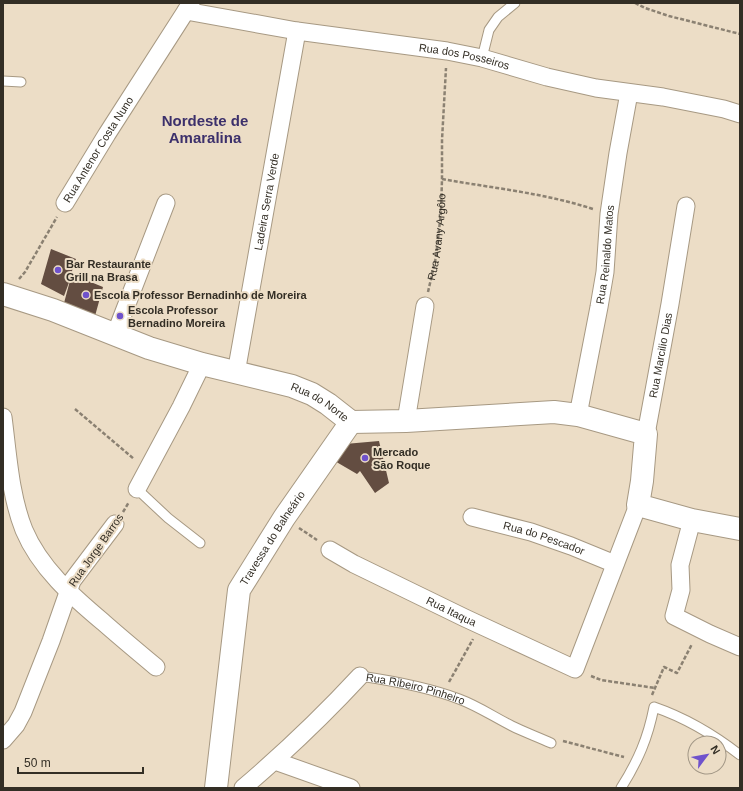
<svg xmlns="http://www.w3.org/2000/svg" width="743" height="791" font-family="Helvetica,sans-serif">
	<style>
		.building { fill: #634d41 }
		.lines { fill: none; stroke-linecap: round; stroke-linejoin: round }
		.lane-casing { stroke: #a79983; stroke-width: 11 }
		.street-casing { stroke: #a79983; stroke-width: 19 }
		.secondary-casing { stroke: #a79983; stroke-width: 24 }
		.path { stroke: #8b8172; stroke-width: 2.5; stroke-dasharray: 4 2; stroke-linecap: butt }
		.lane { stroke: #fff; stroke-width: 9 }
		.street { stroke: #fff; stroke-width: 17 }
		.secondary { stroke: #fff; stroke-width: 22 }
		.poi-dot { fill: #6f52cc; stroke: #ecddc6; stroke-width: 1.5 }
		.labels { text-anchor: middle; dominant-baseline: central; stroke-width: 4; stroke-linejoin: round; paint-order: stroke }
		.street-label { font-size: 11px; fill: #332e25; stroke: #ecddc6 }
		.poi-label { font-size: 11px; font-weight: bold; fill: #332e25; stroke: #ecddc6; text-anchor: start }
		.district-label { font-size: 15px; font-weight: bold; fill: #3c306b; stroke: #ecddc6 }
	</style>
	<rect width="100%" height="100%" fill="#ecddc6"/>
	<g class="building">
		<polygon points="51,249 76,259 71,274 103,287 95,316 64,303 71,277 64,296 41,284"/>
		<polygon points="379,441 389,483 375,493 360,471 357,474 333,460 345,444"/>
	</g>
	<g class="lines">
		<defs>
			<g id="lane">
				<polyline points="482,58 489,30 498,17 515,3"/>
				<polyline points="3,81 21,82"/>
				<polyline points="137,489 168,518 200,543"/>
				<path id="s2" d="M360 676C394 681 428 687 459 699 478 706 494 717 512 726 524 732 538 737 551 743"/>
				<path d="M621 788C638 761 648 738 654 707 686 718 713 734 740 755"/>
			</g>
			<g id="street">
				<path id="s3" d="M186 11 297 31 447 51 482 58 547 77 596 88 663 97 724 109 740 114"/>
				<path id="s4" d="M65 203 107 134 191 3"/>
				<polyline points="115,335 166,203"/>
				<path id="s5" d="M236 373 297 31"/>
				<path id="s6" d="M578 415 599 307 605 272 609 214 618 153 629 93"/>
				<path d="M3 417C8 455 10 495 24 530 40 568 72 596 103 622 120 637 138 652 156 667"/>
				<polyline points="406,421 425,306"/>
				<path id="s7" d="M646 434 670 304 686 206"/>
				<polyline points="137,489 181,407 202,364"/>
				<path id="s8" d="M472 517 531 532 571 546 615 564"/>
				<polyline points="692,520 680,565 681,590 674,616 710,634 740,647"/>
				<path id="s9" d="M330 550 354 564 465 618 575 669 638 505"/>
				<polyline points="3,740 16,725 23,712 51,641 72,581 115,524"/>
				<polyline points="275,761 351,788"/>
				<path d="M243 788C284 753 323 716 360 676"/>
			</g>
			<g id="secondary">
				<path id="s10" d="M3 294 53 310 149 348 202 364 292 386 312 394 328 404 351 422 406 421 554 412 578 415 646 434 642 481 638 505 692 520 740 529"/>
				<path id="s11" d="M216 788 239 590 284 518 351 422"/>
			</g>
		</defs>
		<use href="#lane" class="lane-casing"/>
		<use href="#street" class="street-casing"/>
		<use href="#secondary" class="secondary-casing"/>
		<g class="path">
			<polyline points="635,3 645,8 669,16 740,34"/>
			<path d="M442 179C492 188 544 193 593 209"/>
			<polyline points="19,279 25,272 57,217"/>
			<path id="s1" d="M428 292 436 257 441 212 442 179V140L446 68"/>
			<polyline points="75,409 134,459"/>
			<polyline points="123,512 129,502"/>
			<polyline points="299,528 317,540"/>
			<polyline points="591,676 601,680 655,688"/>
			<polyline points="449,682 473,639"/>
			<polyline points="652,695 664,667 677,673 692,644"/>
			<polyline points="563,741 624,757"/>
		</g>
		<use href="#lane" class="lane"/>
		<use href="#street" class="street"/>
		<use href="#secondary" class="secondary"/>
	</g>
	<g class="poi-dot">
		<circle cx="58" cy="270" r="4"/>
		<circle cx="86" cy="295" r="4"/>
		<circle cx="120" cy="316" r="4"/>
		<circle cx="365" cy="458" r="4"/>
	</g>
	<g class="labels">
		<g class="street-label">
			<text stroke="none"><textPath href="#s3" startOffset="282">Rua dos Posseiros</textPath></text>
			<text stroke="none"><textPath href="#s4" startOffset="63">Rua Antenor Costa Nuno</textPath></text>
			<text stroke="none"><textPath href="#s5" startOffset="174">Ladeira Serra Verde</textPath></text>
			<text stroke="none"><textPath href="#s1" startOffset="56">Rua Avany Argôlo</textPath></text>
			<text stroke="none"><textPath href="#s6" startOffset="163">Rua Reinaldo Matos</textPath></text>
			<text stroke="none"><textPath href="#s7" startOffset="80">Rua Marcilio Dias</textPath></text>
			<text stroke="none"><textPath href="#s10" startOffset="336">Rua do Norte</textPath></text>
			<text stroke="none"><textPath href="#s11" startOffset="261">Travessa do Balneário</textPath></text>
			<text stroke="none"><textPath href="#s8" startOffset="75">Rua do Pescador</textPath></text>
			<text transform="translate(96 550) rotate(-55)">Rua Jorge Barros</text>
			<text stroke="none"><textPath href="#s9" startOffset="136">Rua Itaqua</textPath></text>
			<text stroke="none"><textPath href="#s2" startOffset="57">Rua Ribeiro Pinheiro</textPath></text>
		</g>
		<g class="poi-label">
			<text x="66" y="264">Bar Restaurante<tspan x="66" dy="13">Grill na Brasa</tspan></text>
			<text x="94" y="295">Escola Professor Bernadinho de Moreira</text>
			<text x="128" y="310">Escola Professor<tspan x="128" dy="13">Bernadino Moreira</tspan></text>
			<text x="373" y="452">Mercado<tspan x="373" dy="13">São Roque</tspan></text>
		</g>
		<g class="district-label">
			<text x="205" y="120">Nordeste de<tspan x="205" dy="17">Amaralina</tspan></text>
		</g>
	</g>
	<rect width="743" height="791" fill="none" stroke="#332e25" stroke-width="8"/>
	<g transform="translate(707 755) rotate(58)"><circle r="19" fill="#ecddc6" stroke="#a29786"/>
	<path d="M0-3L7 15L0 10L-7 15Z" fill="#6f52cc"/>
	<text y="-6" font-size="11" font-weight="bold" text-anchor="middle" fill="#332e25">N</text>
	</g>
	<path d="M18 767v6h125v-6" fill="none" stroke="#332e25" stroke-width="2"/>
	<text x="24" y="767" font-size="12" fill="#332e25" stroke="#ecddc6" stroke-width="3" paint-order="stroke">50 m</text>
</svg>
